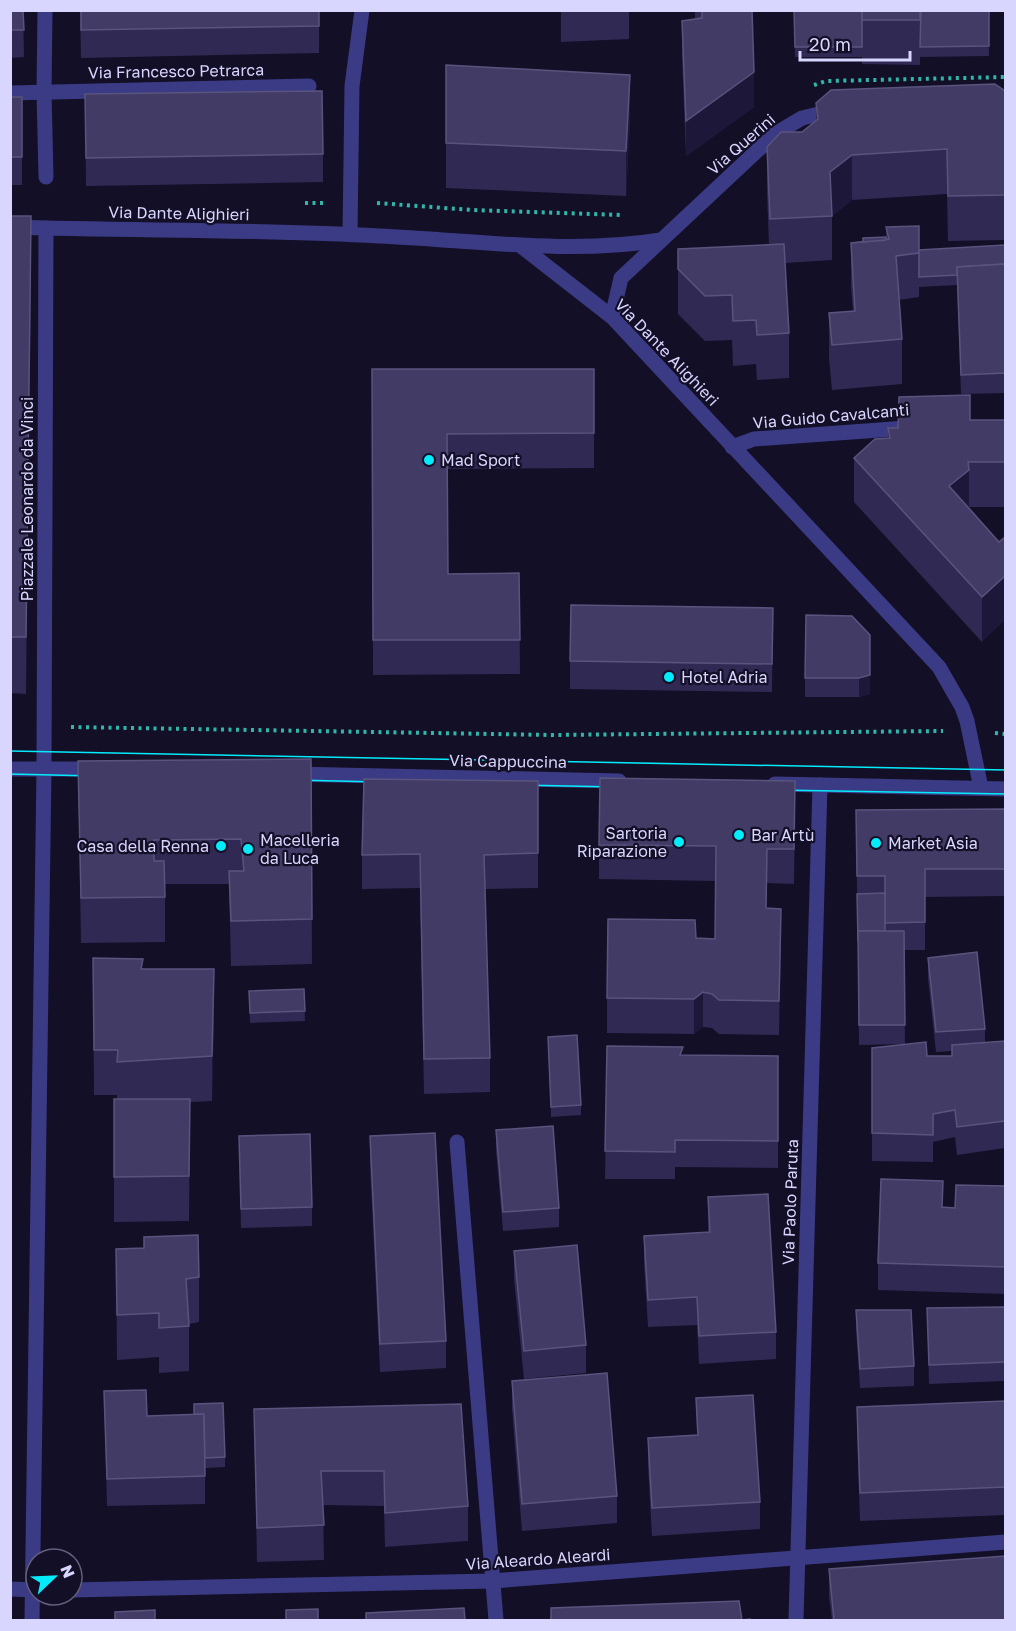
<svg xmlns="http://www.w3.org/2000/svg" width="1016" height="1631" font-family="'Golos Text',sans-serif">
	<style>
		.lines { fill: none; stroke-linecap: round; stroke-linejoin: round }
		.path { stroke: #31b7aa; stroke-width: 4; stroke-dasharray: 3 4.5; stroke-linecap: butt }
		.minor { stroke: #3b3b85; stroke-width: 15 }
		.tram { stroke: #03ecfc; stroke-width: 1.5 }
		.wall { fill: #302954 }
		.shaded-wall { fill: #1d173a }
		.building { fill: #423b66; stroke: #59547e; stroke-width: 1.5 }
		.poi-dot { fill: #03ecfc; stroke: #130f26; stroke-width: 2 }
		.labels { text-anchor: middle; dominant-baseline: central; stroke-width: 4.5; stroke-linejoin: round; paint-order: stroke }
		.street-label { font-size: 16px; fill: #d8d5ff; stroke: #130f26 }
		.poi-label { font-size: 16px; fill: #d8d5ff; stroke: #130f26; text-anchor: start }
	</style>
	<rect width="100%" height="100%" fill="#130f26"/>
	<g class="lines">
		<g class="path">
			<polyline points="814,85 826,81 1006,77"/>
			<polyline points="305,203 325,203"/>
			<polyline points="377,203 472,210 621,215"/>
			<polyline points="71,727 551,735 943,731"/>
			<polyline points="995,733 1006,734"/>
		</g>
		<g class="minor">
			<polyline points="45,10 44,92 46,177"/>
			<polyline points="10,93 309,86"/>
			<path d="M10 227C133 231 257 229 379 236 473 240 568 255 661 240"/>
			<polyline points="350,234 352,86 362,10"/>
			<polyline points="521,246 612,317 939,667 962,707 967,721 981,788"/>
			<polyline points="612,317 621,278 775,134 802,118 835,110"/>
			<polyline points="732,447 754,439 907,428"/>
			<polyline points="10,769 97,769"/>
			<polyline points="292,774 619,781"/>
			<polyline points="775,784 1006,789"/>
			<polyline points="457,1142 496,1620"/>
			<polyline points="10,1589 36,1590"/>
			<polyline points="72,1590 492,1581 1006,1542"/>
			<polyline points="32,1620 44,770 46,228"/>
			<polyline points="796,1620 820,785"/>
		</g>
		<g class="tram">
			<polyline points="10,751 1006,770"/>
			<polyline points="10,774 94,776"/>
			<polyline points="295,780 379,782"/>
			<polyline points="520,785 616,787"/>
			<polyline points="778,790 1006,794"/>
		</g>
	</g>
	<g class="wall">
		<polygon points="10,10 23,10 24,57 10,58"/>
		<polygon points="80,10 319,10 319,53 81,58"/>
		<polygon points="561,10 629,10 629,39 561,42"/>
		<polygon points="695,10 752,10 754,107 686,156 682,56 682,21 695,19"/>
		<polygon points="794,10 988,10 989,56 920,57 920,65 862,64 862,57 795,57"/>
		<polygon points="446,65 630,119 626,196 446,188"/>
		<polygon points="1005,91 1005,240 948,241 947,194 852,200 832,216 832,260 785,263 789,333 789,378 757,380 756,364 733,366 732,340 705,341 678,314 678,249 769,245 767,192 767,147 802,132 816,120 816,103"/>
		<polygon points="85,94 323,154 323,182 86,186"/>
		<polygon points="10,97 22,157 22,185 10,185"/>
		<polygon points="10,216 31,273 26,694 10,693"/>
		<polygon points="886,227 919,250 1005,245 1005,393 961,394 957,285 919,287 919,282 919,297 899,300 902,339 902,384 832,390 829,358 829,313 853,311 851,288 851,243 886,237"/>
		<polygon points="372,369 594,369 594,468 447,469 448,574 519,573 520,674 373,675"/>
		<polygon points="970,420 1005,420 1005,507 969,507 999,542 982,642 854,502 854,458 888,438 888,428 898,428"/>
		<polygon points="773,608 772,692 570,689 570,661"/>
		<polygon points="852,616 870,694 859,697 805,697 805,678"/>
		<polygon points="311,759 312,964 231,966 229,884 165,884 165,942 81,943 78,761"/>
		<polygon points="538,781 538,888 485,889 490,1058 490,1092 424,1094 420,888 362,889 362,855"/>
		<polygon points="1005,809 1005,896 925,897 925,950 904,950 905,1044 859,1045 856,810"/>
		<polygon points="795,816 794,884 767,883 766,908 781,943 779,1035 719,1034 712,1028 703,1027 694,1034 607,1033 607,998 696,938 715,939 716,881 599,879 599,845"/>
		<polygon points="93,958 143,969 214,1014 212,1101 190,1102 189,1221 114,1222 114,1099 117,1099 117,1095 94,1095"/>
		<polygon points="928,958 985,1029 985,1043 1005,1041 1005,1148 957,1155 955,1137 933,1142 933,1162 872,1161 872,1048 927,1056 952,1056 952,1051 936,1052 928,978"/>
		<polygon points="304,989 305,1021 250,1023 249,991"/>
		<polygon points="548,1037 581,1105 581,1115 551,1117"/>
		<polygon points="607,1046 683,1055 778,1056 778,1168 675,1167 675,1179 605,1179"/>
		<polygon points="496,1130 559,1208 559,1227 503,1231 496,1150"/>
		<polygon points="239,1136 312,1207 312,1226 241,1228"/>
		<polygon points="370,1136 446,1341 446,1368 380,1372 370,1164"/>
		<polygon points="1005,1186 1005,1294 878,1290 878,1263 943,1207 955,1208"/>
		<polygon points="708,1197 776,1332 776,1359 699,1364 697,1325 648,1327 644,1263 644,1236 708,1232"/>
		<polygon points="116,1249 199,1277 199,1322 189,1324 189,1371 159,1373 159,1357 117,1360"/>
		<polygon points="514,1251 586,1345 586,1373 524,1379 514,1279"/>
		<polygon points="1005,1307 1005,1381 929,1384 927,1308"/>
		<polygon points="856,1310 914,1366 914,1386 860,1388 856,1329"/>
		<polygon points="512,1381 617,1496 617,1523 522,1531 512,1409"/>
		<polygon points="104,1391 147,1416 225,1457 225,1467 205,1468 205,1504 107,1506"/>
		<polygon points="696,1398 760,1502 760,1529 652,1536 648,1466 648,1438 697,1435"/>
		<polygon points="1005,1401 1005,1515 860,1521 857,1434 857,1407"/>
		<polygon points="254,1409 468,1506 468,1541 385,1547 384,1506 323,1505 324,1560 257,1562"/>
		<polygon points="829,1569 1005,1620 832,1620 829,1596"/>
	</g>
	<g class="shaded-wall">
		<polygon points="754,72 754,107 686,156 686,121"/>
		<polygon points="630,75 630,119 626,196 626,151"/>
		<polygon points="852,155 852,200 832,216 830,172"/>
		<polygon points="31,216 31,273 26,694 26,637"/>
		<polygon points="969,470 969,515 949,486"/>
		<polygon points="1005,576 1005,620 982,642 982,597"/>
		<polygon points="870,675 870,694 859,697 859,678"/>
		<polygon points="781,909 781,943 779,1035 779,1001"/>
		<polygon points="214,969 214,1014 212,1101 212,1056"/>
		<polygon points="703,992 703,1027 694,1034 694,999"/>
	</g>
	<g class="building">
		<polygon points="10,10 23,10 24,30 10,30"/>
		<polygon points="81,10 319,10 319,26 81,30"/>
		<polygon points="702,10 752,10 754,72 686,121 682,21 702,18"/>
		<polygon points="794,10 862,10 862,47 795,47"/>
		<rect x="862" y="10" width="58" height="10"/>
		<polygon points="921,10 989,10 989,46 920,47"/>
		<polygon points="446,65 630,75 626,151 446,143"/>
		<polygon points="995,84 1005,91 1005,195 948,196 947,149 852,155 830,172 832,216 770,219 767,147 781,132 802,132 818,119 816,103 831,90"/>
		<polygon points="322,91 323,154 86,158 85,94"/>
		<rect x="10" y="97" width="12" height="60"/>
		<polygon points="10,216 31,216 26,637 10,637"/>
		<polygon points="919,226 919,253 896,256 902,339 832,345 829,313 855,311 851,243 889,239 886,227"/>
		<polygon points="886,237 886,240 863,242 863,238"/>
		<polygon points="784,244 789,333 757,335 756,320 733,321 732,295 705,296 678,269 678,249"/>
		<polygon points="1005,245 1005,264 957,267 957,275 919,277 919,250"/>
		<polygon points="1005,264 1005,373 961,375 957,267"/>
		<polygon points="372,369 594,369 594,433 447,434 448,574 519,573 520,640 373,640"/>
		<polygon points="970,395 970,420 1005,420 1005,462 968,462 969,470 949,486 999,542 1005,537 1005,576 982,597 854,458 875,439 890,438 888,428 898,428 899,397"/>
		<polygon points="571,605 773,608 772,664 570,661"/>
		<polygon points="806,615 852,616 870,635 870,675 859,678 805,678"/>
		<polygon points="311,759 312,919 231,921 229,871 244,871 241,839 154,840 154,861 164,861 165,897 81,898 78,761"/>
		<polygon points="600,778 795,781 794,849 767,849 766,908 781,909 779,1001 719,1000 712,994 703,992 694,999 607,998 608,919 695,920 696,938 715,939 716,846 599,845"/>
		<polygon points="364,779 538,781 538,853 484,855 490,1058 424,1059 420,854 362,855"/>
		<polygon points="1005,809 1005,869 925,869 925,922 885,923 885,876 857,876 856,810"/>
		<polygon points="885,893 885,931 858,931 858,941 857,894"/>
		<polygon points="858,931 904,931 905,1025 859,1025"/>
		<polygon points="977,952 985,1029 936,1032 928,958"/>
		<polygon points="93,958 143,959 141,969 214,969 212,1056 117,1062 118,1050 94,1050"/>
		<polygon points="304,989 305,1011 250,1013 249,991"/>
		<polygon points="577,1035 581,1105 551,1107 548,1037"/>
		<polygon points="1005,1041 1005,1121 957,1127 955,1110 933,1114 933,1135 872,1133 872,1048 926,1042 927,1056 952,1056 952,1045"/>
		<polygon points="607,1046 683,1047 680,1055 778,1056 778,1141 675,1140 675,1152 605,1151"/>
		<polygon points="114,1099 190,1099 189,1176 114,1177"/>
		<polygon points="553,1126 559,1208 503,1212 496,1130"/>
		<polygon points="435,1133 446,1341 380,1344 370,1136"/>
		<polygon points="310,1134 312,1207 241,1209 239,1136"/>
		<polygon points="881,1179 943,1181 942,1207 955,1208 956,1185 1005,1186 1005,1267 878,1263"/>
		<polygon points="768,1194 776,1332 699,1336 697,1297 648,1300 644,1236 710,1232 708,1197"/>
		<polygon points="198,1235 199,1277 186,1279 189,1326 159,1328 159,1313 117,1315 116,1249 144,1248 144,1237"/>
		<polygon points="577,1245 586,1345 524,1351 514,1251"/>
		<polygon points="1005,1307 1005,1362 929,1365 927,1308"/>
		<polygon points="856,1310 911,1310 914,1366 860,1369"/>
		<polygon points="607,1373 617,1496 522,1504 512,1381"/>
		<polygon points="146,1390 147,1416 204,1414 205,1476 107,1479 104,1391"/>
		<polygon points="753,1395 760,1502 652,1508 648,1438 698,1435 696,1398"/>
		<polygon points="1005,1401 1005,1487 860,1493 857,1407"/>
		<polygon points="223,1403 225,1457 205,1458 204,1414 194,1414 194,1404"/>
		<polygon points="461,1404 468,1506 385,1513 384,1471 321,1471 324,1525 257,1528 254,1409"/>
		<polygon points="1005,1556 1005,1620 834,1620 829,1569"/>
		<polygon points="739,1601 742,1620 750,1619 750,1620 551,1620 551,1608"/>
		<polygon points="464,1608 465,1620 366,1620 366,1613"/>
		<polygon points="318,1609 318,1620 286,1620 286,1610"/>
		<polygon points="155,1610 155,1620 115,1620 115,1612"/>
	</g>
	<g class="poi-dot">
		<circle cx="429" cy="460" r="6"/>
		<circle cx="669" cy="677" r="6"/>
		<circle cx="739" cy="835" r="6"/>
		<circle cx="679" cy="842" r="6"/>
		<circle cx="876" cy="843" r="6"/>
		<circle cx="221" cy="846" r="6"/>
		<circle cx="248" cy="849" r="6"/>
	</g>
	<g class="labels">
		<g class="street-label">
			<text transform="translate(176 71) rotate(-1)">Via Francesco Petrarca</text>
			<text transform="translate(741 144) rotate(-41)">Via Querini</text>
			<text transform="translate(179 213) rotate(1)">Via Dante Alighieri</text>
			<text transform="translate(667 352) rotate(46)">Via Dante Alighieri</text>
			<text transform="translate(831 416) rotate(-5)">Via Guido Cavalcanti</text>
			<text transform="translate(27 499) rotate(-90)">Piazzale Leonardo da Vinci</text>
			<text transform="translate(508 761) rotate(1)">Via Cappuccina</text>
			<text transform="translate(790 1202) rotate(-88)">Via Paolo Paruta</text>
			<text transform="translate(538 1559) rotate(-4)">Via Aleardo Aleardi</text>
		</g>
		<g class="poi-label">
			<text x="441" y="460">Mad Sport</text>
			<text x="681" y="677">Hotel Adria</text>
			<text x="667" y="833" text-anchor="end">Sartoria<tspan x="667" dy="18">Riparazione</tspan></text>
			<text x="751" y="835">Bar Artù</text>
			<text x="260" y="840">Macelleria<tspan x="260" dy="18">da Luca</tspan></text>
			<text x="888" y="843">Market Asia</text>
			<text x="209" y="846" text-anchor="end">Casa della Renna</text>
		</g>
	</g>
	<rect width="1016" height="1631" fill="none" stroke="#d8d5ff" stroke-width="24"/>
	<g transform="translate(54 1577) rotate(67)"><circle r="28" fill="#130f26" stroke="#625e7d" stroke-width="1.5"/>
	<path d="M0-4.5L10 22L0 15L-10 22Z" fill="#03ecfc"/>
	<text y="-9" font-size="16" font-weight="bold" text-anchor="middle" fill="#d8d5ff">N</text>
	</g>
	<path d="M800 51v9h110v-9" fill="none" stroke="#d8d5ff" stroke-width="3"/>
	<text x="809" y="51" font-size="18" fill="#d8d5ff" stroke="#130f26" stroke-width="4.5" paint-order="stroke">20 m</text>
</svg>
